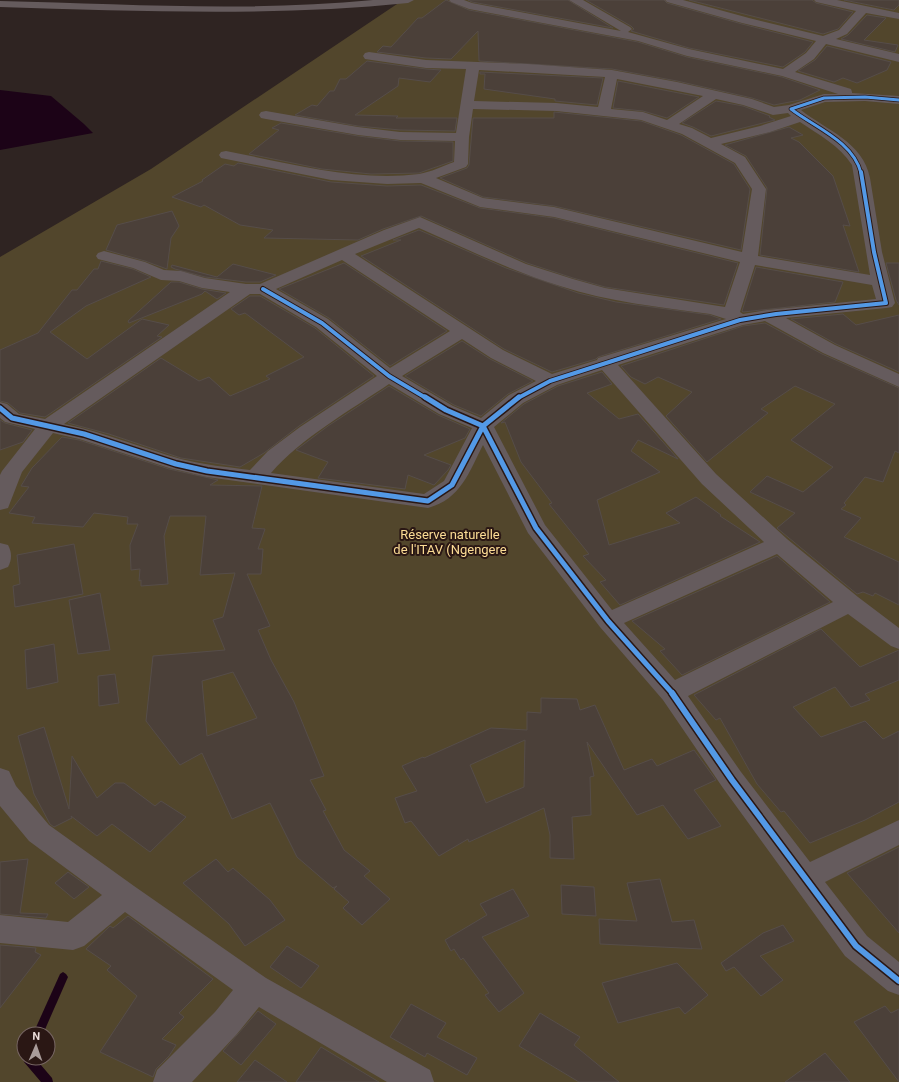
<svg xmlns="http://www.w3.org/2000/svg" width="899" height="1082" font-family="Roboto,sans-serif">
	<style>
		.green { fill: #52462c; fill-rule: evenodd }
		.water { fill: #1c0317 }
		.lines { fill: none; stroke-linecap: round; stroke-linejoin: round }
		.stream { fill: #1c0317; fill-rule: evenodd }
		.building { fill: #4b4039; stroke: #564d49; fill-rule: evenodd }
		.minor { fill: #655b5d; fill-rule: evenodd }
		.cycleway-far3-casing { stroke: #2a1714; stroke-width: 4.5 }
		.cycleway-far2-casing { stroke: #2a1714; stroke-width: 6 }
		.cycleway-far1-casing { stroke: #2a1714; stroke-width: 8 }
		.cycleway-casing { stroke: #2a1714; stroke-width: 9 }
		.cycleway-far3 { stroke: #5399e6; stroke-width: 3 }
		.cycleway-far2 { stroke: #5399e6; stroke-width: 4 }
		.cycleway-far1 { stroke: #5399e6; stroke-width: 5 }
		.cycleway { stroke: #5399e6; stroke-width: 6 }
		.labels { text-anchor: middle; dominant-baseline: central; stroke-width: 4; stroke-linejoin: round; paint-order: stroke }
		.park-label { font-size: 13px; fill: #fcdc95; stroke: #2a1714 }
	</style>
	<rect width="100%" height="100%" fill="#2f2422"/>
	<path class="green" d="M403 0H899V1082H0V257L151 169ZM24 1034H48V1058H24Z"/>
	<polygon class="water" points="0,90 51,96 84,124 93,133 0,150"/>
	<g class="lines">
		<g class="stream">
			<polygon points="63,972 66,974 68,977 43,1034 33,1034 60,974"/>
			<polygon points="24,1055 24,1058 35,1058 52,1078 53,1082 41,1082 24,1062 23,1058"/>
		</g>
	</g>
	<g class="building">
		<polygon points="446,0 469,10 638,42 687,57 782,77 820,90 800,100 774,105 752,98 677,81 612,69 479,61 478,31 451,59 426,58 377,52 383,46 391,47 418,18 422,18"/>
		<polygon points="468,0 568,0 613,28 472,2"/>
		<polygon points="586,0 664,0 667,3 742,24 813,42 805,52 783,67 689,48 631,31 634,29 631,26"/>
		<polygon points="689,0 812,0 816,3 853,12 838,29 823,34"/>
		<polygon points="844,0 899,0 899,5 894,10"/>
		<polygon points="867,15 886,18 864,40 898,45 895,52 841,39 848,35"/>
		<polygon points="827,46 891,62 887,70 857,83 843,78 834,82 798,71 815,60"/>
		<polygon points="367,61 426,69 441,70 430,82 399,78 398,86 355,115 398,116 396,118 457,118 455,131 400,130 358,126 295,115 312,105 317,106 330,91 334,91 340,79 346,79"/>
		<polygon points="480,72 603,78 597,105 555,101 555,99 484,89 485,74 480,74"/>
		<polygon points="618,81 699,97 667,118 643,111 613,108"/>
		<polygon points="716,101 743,106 770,116 769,117 775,120 711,136 693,127 682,123"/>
		<polygon points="554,112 641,121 681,135 734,164 750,189 741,250 554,206 483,197 440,178 467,168 469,165 473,118 554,118"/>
		<polygon points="281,123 358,136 400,141 453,142 453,161 419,173 371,174 322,169 249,154 279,130 272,128"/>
		<polygon points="789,127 803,135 791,138 799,142 833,176 850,226 843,225 859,272 760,255 767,188 746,156 725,145"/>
		<polygon points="238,163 331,182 387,186 421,185 480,208 554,218 738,263 724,305 605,287 573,278 527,263 421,216 383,229 358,240 264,238 273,230 240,225 204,205 201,207 172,197 203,181 202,180 225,164 234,166"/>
		<polygon points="172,211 179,226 171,238 167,269 145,261 106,250 117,225"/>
		<polygon points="419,230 506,268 578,293 616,302 710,315 721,319 598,357 596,359 552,372 504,349 361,256 401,240 393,240"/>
		<polygon points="101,261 133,269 151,277 86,306 50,332 87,359 142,319 169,325 157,336 162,337 45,417 20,413 8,403 0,401 0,350 38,333 72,290 77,290 94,269 98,269"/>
		<polygon points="344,263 447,331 390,366 329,318 279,289"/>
		<polygon points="886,263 899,263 899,305 896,300"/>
		<polygon points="233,264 276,275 260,282 246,282 205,277 175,269 171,267 172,265 217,277"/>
		<polygon points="756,267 843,282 835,302 743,312 742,311"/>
		<polygon points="171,282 179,282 202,289 226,293 217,299 205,291 202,294 129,323 128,321"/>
		<polygon points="250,296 260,296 315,328 374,376 299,426 264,453 240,467 181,458 109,434 68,423 161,358 199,381 209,377 230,396 270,379 266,376 304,357 245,313 239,315 231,309"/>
		<polygon points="843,314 856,325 899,315 899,372 836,344 791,319"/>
		<polygon points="765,323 822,354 899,388 899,453 895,451 883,482 865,477 844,503 846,505 841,509 861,518 844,537 899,562 899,605 875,593 873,596 863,592 857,594 777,528 795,513 750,492 767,476 803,492 833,467 791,440 835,404 795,386 761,409 768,413 707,462 666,416 692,392 658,377 645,384 631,377 621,366 743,326"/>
		<polygon points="462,341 490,359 533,381 508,394 481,416 454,405 405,376"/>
		<polygon points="602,372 612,384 587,393 619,419 638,414 678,459 638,440 631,451 660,472 597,500 609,545 680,523 666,513 696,497 721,515 720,516 760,542 620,605 600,582 606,580 583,556 589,554 549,504 552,503 521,462 505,422 501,423 524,404 558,386"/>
		<polygon points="389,386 438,415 470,429 465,438 424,455 451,465 448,470 434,485 408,475 405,489 318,478 328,462 296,450 328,426"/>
		<polygon points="0,420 5,423 32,430 23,442 0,450"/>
		<path d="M62 437 79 440 169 469 218 480 210 485 262 486 252 528 265 529 258 549H263L261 574H247L270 626 258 630 271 660 294 702 324 776 310 780 326 810 323 811 344 850 370 871 364 876 390 899 362 925 343 908 349 902 334 889 337 886 333 888 297 857 270 803 232 819 202 753 180 765 146 721 153 656 225 650 213 620 223 617 235 573 200 575 206 516H170L164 536 168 584 141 586V580L139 581 140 569 131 570 130 545 138 524H127L128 517 94 513 83 527 32 523 35 517 9 513 29 487 21 486 32 468ZM233 672 257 718 207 736 202 681Z"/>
		<polygon points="74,544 83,594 15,607 13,586 20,584 17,555"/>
		<polygon points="777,556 830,602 682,675 660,651 665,649 632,621"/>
		<polygon points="100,593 110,650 78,654 69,600"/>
		<polygon points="821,629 860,667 899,650 899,680 865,694 870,700 851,707 835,687 793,707 821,737 865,721 883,739 899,731 899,802 865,820 810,843 784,811 781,812 757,784 720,718 716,720 694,695"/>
		<polygon points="54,644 58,682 27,689 25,650"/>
		<polygon points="115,674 119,703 99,706 98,676"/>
		<path d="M541 698 577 699 580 710 595 705 624 770 652 759 657 766 694 750 716 780 694 790 721 826 688 839 663 805 637 815 587 742 594 776 590 777 591 815 572 817 574 859 550 858V835L544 808 469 842 468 839 439 856 411 821 405 823 395 798 417 791 402 766 423 757 424 758 491 728 527 730V712L541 713ZM525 740 524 787 486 803 470 765Z"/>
		<polygon points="44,727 69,809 72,756 97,798 115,783 124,783 155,806 161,801 186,817 150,852 112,824 97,836 71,816 72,818 54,827 50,824 34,794 18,736"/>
		<polygon points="899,847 899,933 847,873"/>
		<polygon points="28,859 20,913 48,914 46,918 0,914 0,862"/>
		<polygon points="216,859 228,872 233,868 270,900 285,920 245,946 229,924 183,883"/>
		<polygon points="68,872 89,887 74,899 55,883"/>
		<polygon points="660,879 672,922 694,920 702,949 600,944 599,919 637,921 627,883"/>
		<polygon points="561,885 594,887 596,916 562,914"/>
		<polygon points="513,889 529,916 482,937 524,993 499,1012 485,995 489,993 463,958 461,960 454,949 451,951 445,940 487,915 480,904"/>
		<polygon points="128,916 213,979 179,1013 184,1017 162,1039 176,1045 169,1056 156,1069 153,1077 100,1052 137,996 107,970 111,966 86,949 110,926 113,928"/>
		<polygon points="783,925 794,941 760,956 783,980 761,996 734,967 726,971 721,963 763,933"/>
		<polygon points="0,945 36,948 35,952 41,955 0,1008"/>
		<polygon points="287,946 319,966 301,988 270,967"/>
		<polygon points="677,963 708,995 685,1014 679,1007 618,1023 602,983"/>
		<polygon points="411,1004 446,1023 437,1037 477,1058 467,1075 427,1053 425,1057 390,1037"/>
		<polygon points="885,1006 891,1013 899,1009 899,1082 854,1022"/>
		<polygon points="258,1011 276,1024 241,1065 223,1051"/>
		<polygon points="540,1013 580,1037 574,1045 619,1082 579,1082 519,1046"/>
		<polygon points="321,1047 379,1082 296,1082"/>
		<polygon points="825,1053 850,1082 785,1082"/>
		<polygon points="255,1060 287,1082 237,1082"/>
	</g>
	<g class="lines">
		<g class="minor">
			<path d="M373 0H414L408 3C272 17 136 11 0 7V1C124 4 249 12 373 0Z"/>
			<path d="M449 0H464L472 3 621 31 569 0H583L630 27 632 29 628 32 689 49 783 69 806 53 816 41 742 23 667 2 665 0H683L749 18 823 36 839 30 856 11 816 2 814 0H837L899 13V19L866 13 847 34 836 39 899 54V62L826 44 814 59 795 72 851 89 852 92V93L899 96V104L865 101 825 102 801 110C826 130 863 142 870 178L882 252 895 303 892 307 886 308 786 318 835 345 899 374V387L823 353 765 321 743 325 618 365 716 474 787 539 858 597 899 628V649L891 646 848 614 688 696 741 772 810 862 899 820V845L825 882 867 936 899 962V995L888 991 845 956 723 788 663 700 600 627 528 533 483 445C469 472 461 499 428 508L207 477 169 468 79 439 53 433 22 472 8 508 0 510V475L2 471 35 429 5 422 0 418V402L7 404 19 414 45 419 230 292 202 288 179 281 161 280 133 268 98 259 96 256 98 253 104 251 145 262 164 270 181 271 205 278 246 284H260L384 230 420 217 526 264 573 279 605 288 725 307 740 262 554 217 480 207 421 183 387 184 331 180 221 158 219 155 221 152 226 151C289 163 355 182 419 174 431 172 443 166 454 162L455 141 400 140 358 135 266 119 261 118 259 115 261 112 266 111 358 127 400 132 456 133 466 69 426 68 365 59 363 56 365 53 369 52 426 60 528 64 612 70 677 82 752 99 774 107 789 105 824 94H838L782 76 687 56 638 41 469 9 451 2ZM479 70 605 77 598 107 556 103 474 101ZM617 79 703 96 667 120 643 112 611 109ZM716 99 743 105 773 115 788 113 791 116 760 126 711 138 692 128 679 124ZM473 109 556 111 641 120 682 134 735 163 752 189 742 252 554 207 483 198 436 178 466 167 468 164 469 137ZM800 122C819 135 839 145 852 165L870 275 758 256 766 189 745 157 721 144 770 132ZM419 228C466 249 512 271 560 286 609 302 660 307 710 314L726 319 598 358 597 360 552 374 503 350 355 254ZM342 260 450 331 390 368 328 319 276 289ZM755 265 872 285 876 299 767 310 743 314 740 312ZM250 294H260L316 327 377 376 300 427 268 451 250 470C227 467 204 465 181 459 142 448 104 432 64 424ZM462 339 491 358 536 381 509 395 481 418 453 406 402 376ZM602 370 702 484 764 542 612 610 545 525 494 427 523 403 557 385ZM389 384 439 414 472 428 444 481 424 494 271 473C301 438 351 410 389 384ZM777 554 833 602 675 680 624 623Z"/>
			<path d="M0 543 8 545C12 552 12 560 8 567L0 570Z"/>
			<polygon points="0,768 9,771 16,786 49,825 134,886 266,978 430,1070 434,1082 387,1082 259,1007 237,1034 192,1082 153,1082 157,1070 215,1012 233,990 125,912 84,946 73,950 0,943 0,915 68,922 102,895 29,841 0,806"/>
		</g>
		<defs>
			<path id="cycleway-far3" d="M861 173C853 141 814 127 791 109L824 98 865 97 899 100"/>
			<g id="cycleway-far2">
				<polyline points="263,289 322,323 389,376 426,398"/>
				<polyline points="518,398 550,381 740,320 776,314 886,303 874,252 861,172"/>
			</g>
			<g id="cycleway-far1">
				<polyline points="425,397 446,410 483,426 536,528 608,621 673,694"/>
				<polyline points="0,408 12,418 84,434 176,464 207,471 428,501 452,485 483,426 519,397"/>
			</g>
			<polyline id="cycleway" points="672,693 732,780 856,946 899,981"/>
		</defs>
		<use href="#cycleway-far3" class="cycleway-far3-casing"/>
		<use href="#cycleway-far2" class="cycleway-far2-casing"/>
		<use href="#cycleway-far1" class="cycleway-far1-casing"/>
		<use href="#cycleway" class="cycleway-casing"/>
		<use href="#cycleway-far3" class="cycleway-far3"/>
		<use href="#cycleway-far2" class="cycleway-far2"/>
		<use href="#cycleway-far1" class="cycleway-far1"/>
		<use href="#cycleway" class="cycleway"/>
	</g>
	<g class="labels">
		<g class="park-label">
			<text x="450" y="534">Réserve naturelle<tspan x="450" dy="15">de l'ITAV (Ngengere</tspan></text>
		</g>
	</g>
	<g transform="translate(36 1046) rotate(2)"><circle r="19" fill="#2a1714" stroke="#776663"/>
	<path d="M0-3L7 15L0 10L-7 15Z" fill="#a99c9a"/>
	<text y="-6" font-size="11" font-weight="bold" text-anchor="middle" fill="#ebddda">N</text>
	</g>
</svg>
